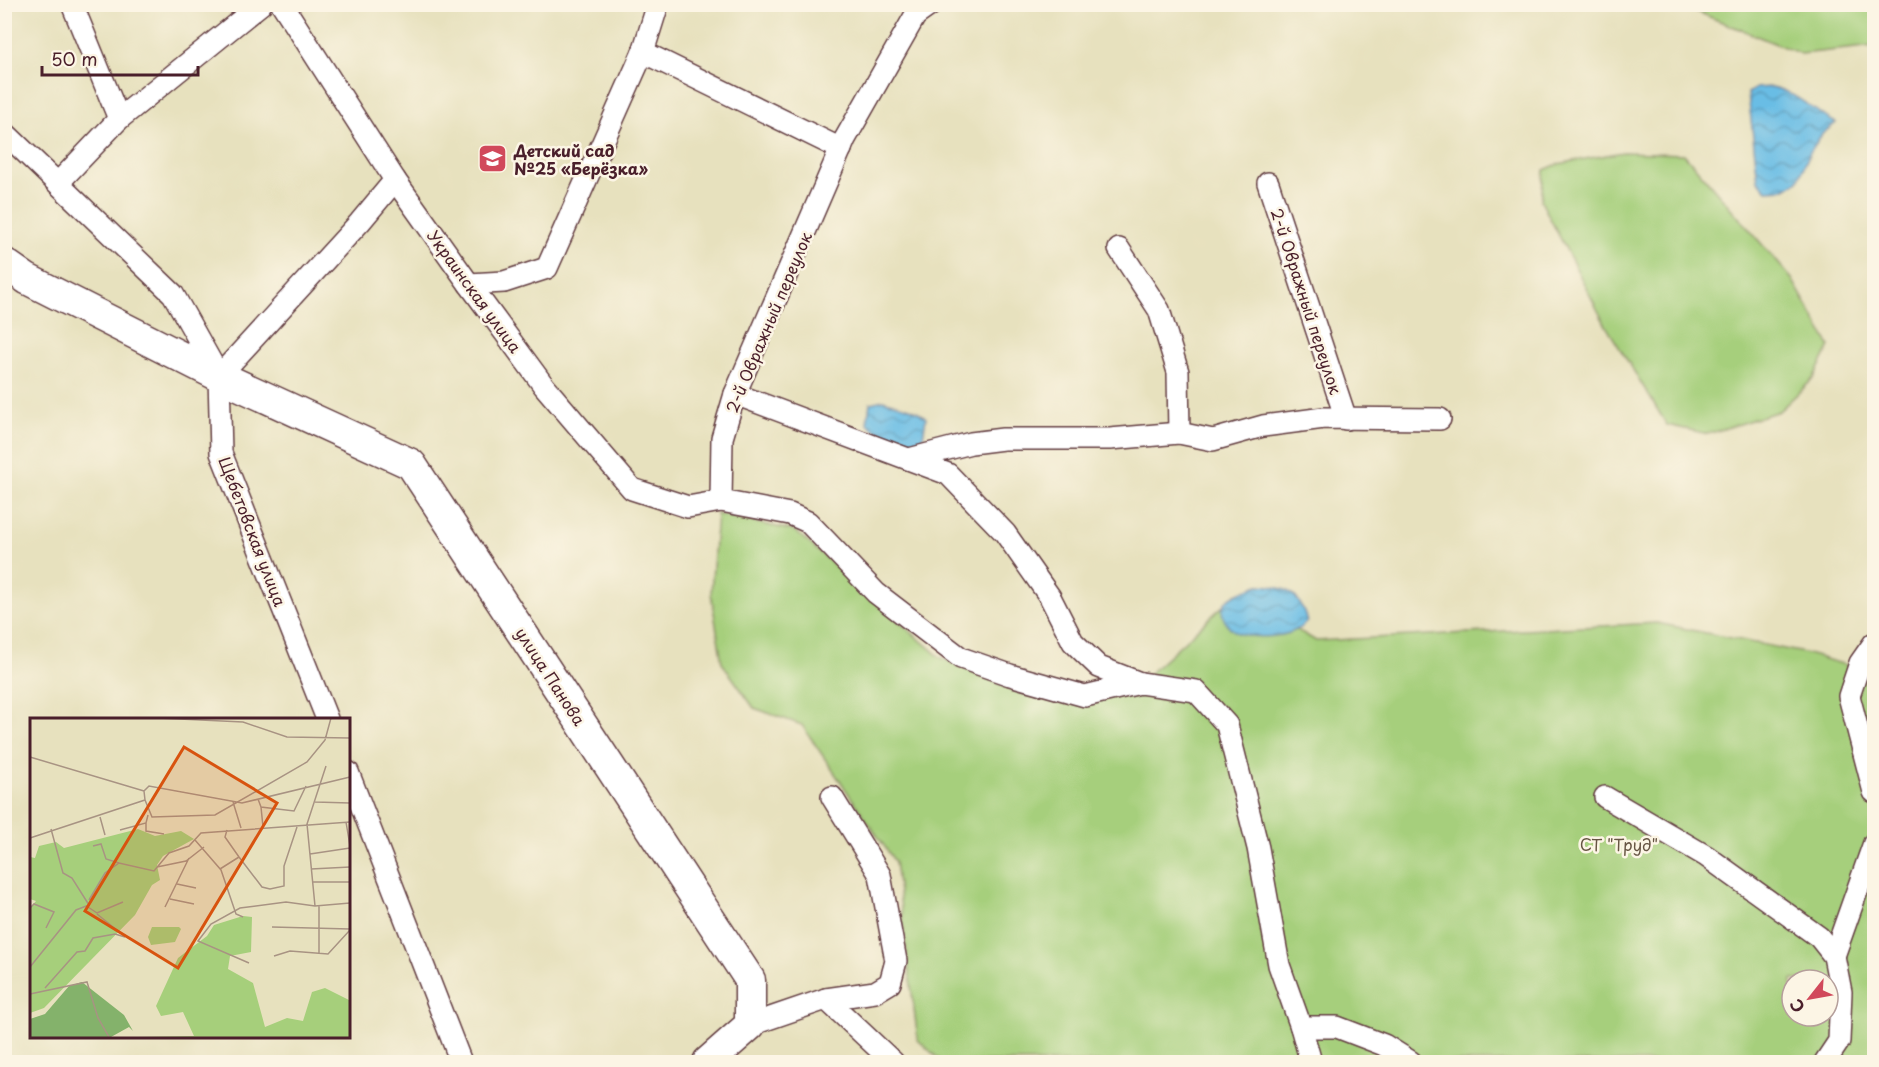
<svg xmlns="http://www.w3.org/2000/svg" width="1879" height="1067" font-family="'Playpen Sans',sans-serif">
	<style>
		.green { fill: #a6cf7b; stroke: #787753; stroke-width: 1.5; fill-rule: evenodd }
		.water { fill: url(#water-waves); stroke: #5a6e88; stroke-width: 1.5 }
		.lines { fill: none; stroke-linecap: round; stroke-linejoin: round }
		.street-casing { stroke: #623c41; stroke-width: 24 }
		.secondary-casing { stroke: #623c41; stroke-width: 33 }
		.street { stroke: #fff; stroke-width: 21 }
		.secondary { stroke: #fff; stroke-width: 30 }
		.labels { text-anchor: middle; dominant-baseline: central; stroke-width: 5; stroke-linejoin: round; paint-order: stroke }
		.poi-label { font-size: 16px; font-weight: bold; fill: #4a1f2b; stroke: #fcf5e5; text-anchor: start }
		.street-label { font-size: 16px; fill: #4a1f2b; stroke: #fcf5e5 }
		.park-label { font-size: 16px; fill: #665443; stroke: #fcf5e5 }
		.inset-road { fill: none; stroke: #a89383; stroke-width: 1.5 }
		.view { fill: #d8530f; fill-opacity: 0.15; stroke: #d8530f; stroke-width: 3 }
		.inset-edge { fill: none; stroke: #4a1f2b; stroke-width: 3 }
	</style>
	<defs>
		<pattern id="water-waves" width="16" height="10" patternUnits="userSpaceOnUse" patternTransform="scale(1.5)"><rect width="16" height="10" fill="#69bde5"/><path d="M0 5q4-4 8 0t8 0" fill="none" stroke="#5899ba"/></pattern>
	</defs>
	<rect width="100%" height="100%" fill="#fcf5e5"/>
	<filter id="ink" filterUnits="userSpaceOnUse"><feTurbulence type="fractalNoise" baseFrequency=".0167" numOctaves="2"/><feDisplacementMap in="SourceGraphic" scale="12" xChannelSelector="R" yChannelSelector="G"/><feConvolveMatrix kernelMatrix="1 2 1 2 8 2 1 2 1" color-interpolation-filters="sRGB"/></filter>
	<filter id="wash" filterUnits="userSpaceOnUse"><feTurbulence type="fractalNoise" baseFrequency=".008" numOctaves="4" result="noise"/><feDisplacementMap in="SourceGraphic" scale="24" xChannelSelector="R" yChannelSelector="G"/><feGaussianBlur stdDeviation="1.35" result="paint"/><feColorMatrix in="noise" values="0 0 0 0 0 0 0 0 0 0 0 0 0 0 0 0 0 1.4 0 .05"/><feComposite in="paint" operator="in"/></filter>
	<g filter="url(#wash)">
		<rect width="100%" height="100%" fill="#e7e1be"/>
		<g class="green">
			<polygon points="1680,5 1874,5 1874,46 1801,54"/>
			<polygon points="1623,152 1684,154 1792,279 1830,346 1813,379 1779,411 1708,434 1667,425 1606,326 1541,201 1544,170 1558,164"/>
			<path d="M717 514 795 531 940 657 1023 694 1129 692 1236 594 1316 641 1657 623 1804 653 1874 673V1062H942L918 1040 895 862 802 725 754 708 722 663 711 593ZM1792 980H1828V1016H1792Z"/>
		</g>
		<g class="water">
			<path d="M1772 87C1797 93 1813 111 1836 123L1822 134 1810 152 1798 181 1785 189 1767 190 1758 181 1748 93 1756 88Z"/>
			<path d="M883 400C898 405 914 406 926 418L923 437C906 449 880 437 867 423L870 403Z"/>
			<path d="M1259 585C1286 586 1300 593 1307 621 1295 638 1260 639 1241 634 1235 633 1230 628 1226 623 1212 599 1240 592 1259 585Z"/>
		</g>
	</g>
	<g filter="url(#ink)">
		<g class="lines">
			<defs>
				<g id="street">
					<polyline points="282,4 395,180 469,284 544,386 632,489 688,507 721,501 790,514 808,522 876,593 961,658 1010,675 1085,696 1140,683 1196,691 1227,725 1258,848 1279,965 1301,1027 1337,1027 1384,1045 1411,1062"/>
					<polyline points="643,52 841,149"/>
					<polyline points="119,119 261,4"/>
					<polyline points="4,132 173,294 219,376 221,453 327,719"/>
					<polyline points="59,182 119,119 72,4"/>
					<polyline points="1268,183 1346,419"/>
					<polyline points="1119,249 1159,310 1178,372 1179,433"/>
					<polyline points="469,284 504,282 547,268 643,52 658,4"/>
					<polyline points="219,376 360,222 395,180"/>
					<polyline points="735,394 948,474 1005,533 1050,597 1073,642 1099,667 1140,683"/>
					<polyline points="909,459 971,443 1003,439 1110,439 1179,433 1213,440 1263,426 1324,418 1440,419"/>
					<polyline points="721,501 722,438 735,394 845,139 915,16 932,4"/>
					<polyline points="1874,643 1860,663 1849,696 1874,792"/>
					<polyline points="348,772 461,1062"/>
					<polyline points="1605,797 1706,856 1819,937 1834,956 1841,992 1839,1041 1825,1062"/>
					<polyline points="1834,956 1874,843"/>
					<polyline points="826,999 875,992 890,983 896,961 880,875 832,797"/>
					<polyline points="750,1025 826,999 893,1062"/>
					<polyline points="1301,1027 1311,1062"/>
				</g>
				<polyline id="secondary" points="4,263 27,279 219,376 411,464 750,980 750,1025 708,1062"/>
			</defs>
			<use href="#street" class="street-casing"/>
			<use href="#secondary" class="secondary-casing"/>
			<use href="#street" class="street"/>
			<use href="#secondary" class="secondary"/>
		</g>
	</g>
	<defs>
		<symbol id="school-square" viewBox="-11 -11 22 22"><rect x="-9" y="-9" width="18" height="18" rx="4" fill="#d1495b" stroke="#fcf5e5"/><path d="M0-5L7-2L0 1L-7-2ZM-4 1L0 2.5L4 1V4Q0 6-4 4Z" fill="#fff"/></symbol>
	</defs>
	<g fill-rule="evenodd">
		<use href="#school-square" x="476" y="142" width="33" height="33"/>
	</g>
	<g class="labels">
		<g class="poi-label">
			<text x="514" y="150">Детский сад<tspan x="514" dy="18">№25 «Берёзка»</tspan></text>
		</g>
		<g class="street-label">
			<text transform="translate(475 291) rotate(54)">Украинская улица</text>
			<text transform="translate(1307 301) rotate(72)">2-й Овражный переулок</text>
			<text transform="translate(768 322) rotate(-67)">2-й Овражный переулок</text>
			<text transform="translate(253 531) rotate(69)">Щебетовская улица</text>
			<text transform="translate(551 676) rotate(57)">улица Панова</text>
		</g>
		<g class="park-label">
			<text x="1619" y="844">СТ "Труд"</text>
		</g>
	</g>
	<g transform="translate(30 718)">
		<rect width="320" height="320" fill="#e7e1be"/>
		<path d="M52 264 94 297 103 313 99 309 81 319H0V301L15 296 39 268Z" fill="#84b26b"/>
		<path d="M108 111 125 118 151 113 164 121 133 138 127 147 130 162 122 167 105 197 14 290 0 295V190L6 183 0 181V139L5 140 9 128 26 124 34 130ZM213 198 222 199 221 234 200 238 198 251 223 265 235 309 257 300 273 303 282 274 295 270 319 282V319H108L164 318 153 294 131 298 126 288 148 240 177 218 184 207ZM122 209H149L151 211 145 224 121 227 118 219Z" fill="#a6cf7b"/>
		<path class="inset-road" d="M128 0 213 4 257 19 320 20M295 22 301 0M0 39 114 73M228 81 231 89 264 93 276 68M115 82 114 73 119 68 212 85 320 59M203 84 211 110M285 84 320 85M231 89 233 109M70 99 75 117M316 104 320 128M116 105V113L134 116M90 112 116 105 118 97M197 112 195 119 209 139 232 169 240 171 254 168V148L267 109M0 120 115 82 122 99 185 97 277 44 295 22M165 122 191 152 206 196 213 199M63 128 71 126 76 141 89 145M280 136 320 130M127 149 156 143 174 129M190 151 209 139M281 151 320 149M283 164H320M147 166 166 170M140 181 164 186M59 182 75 155 89 145 124 153 139 135 159 128 171 115 320 104M285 188 277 106 296 48M58 189 67 195 93 184M135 189 159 140M0 190 4 186 24 194 16 210M67 196 93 217M242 209 320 211M289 236V187M244 238 260 233 298 236 320 212M219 245 168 223 181 206 210 190 256 184 285 188 320 185M0 249 46 192 59 187 42 160 33 155 21 111M15 270 47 234 55 233 63 220 85 216 95 219M0 276 57 264 68 300 79 319"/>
		<path class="view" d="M154 29 247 85 148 250 55 193Z"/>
		<rect width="320" height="320" class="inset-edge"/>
	</g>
	<rect width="1879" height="1067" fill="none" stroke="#fcf5e5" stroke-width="24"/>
	<g transform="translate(1810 998) rotate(239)"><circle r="28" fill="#fcf5e5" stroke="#b59f9b" stroke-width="1.5"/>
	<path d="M0-4.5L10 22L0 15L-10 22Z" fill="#d1495b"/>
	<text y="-9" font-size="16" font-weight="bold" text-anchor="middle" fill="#4a1f2b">С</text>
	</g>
	<path d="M42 66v9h156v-9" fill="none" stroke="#4a1f2b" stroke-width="3"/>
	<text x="51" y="66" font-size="18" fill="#4a1f2b" stroke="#fcf5e5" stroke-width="4.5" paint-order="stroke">50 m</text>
</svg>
